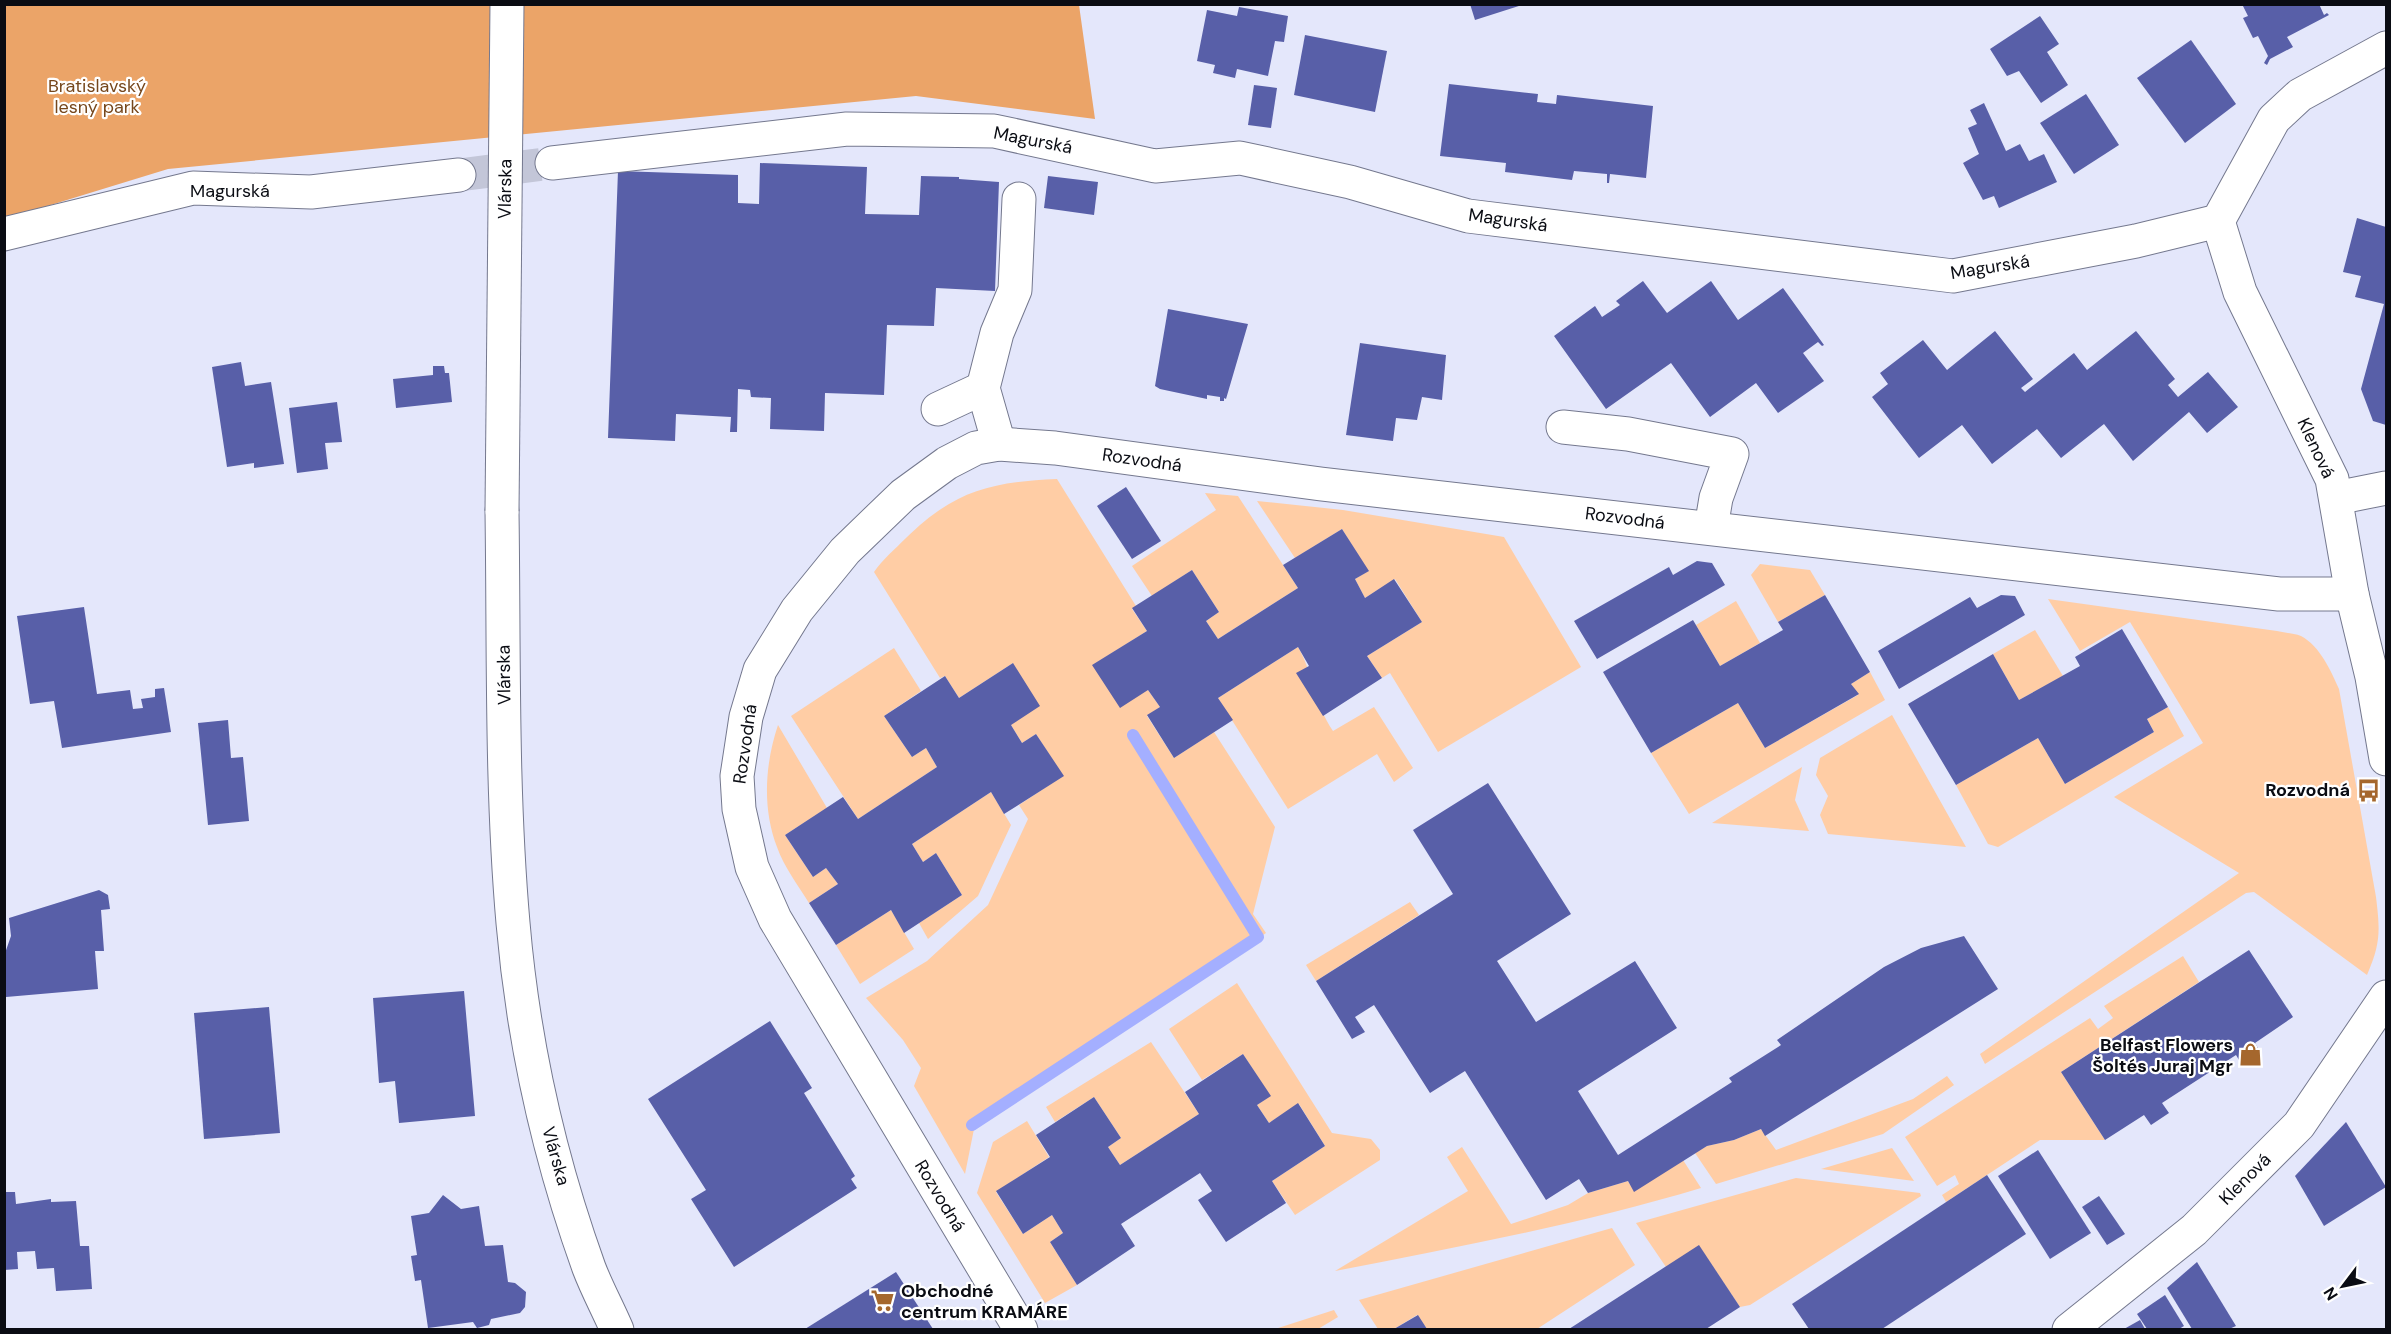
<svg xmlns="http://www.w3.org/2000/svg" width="2391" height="1334" font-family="'DM Sans',sans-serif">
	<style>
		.green { fill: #ffcda5 }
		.forest { fill: #eba468 }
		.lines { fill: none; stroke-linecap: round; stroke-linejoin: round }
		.stream { stroke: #a4afff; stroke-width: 12 }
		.building { fill: #585fa8 }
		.minor-tunnel { stroke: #c3c6d8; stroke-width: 33; stroke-dasharray: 33 16; stroke-linecap: butt }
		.minor-casing { stroke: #74788e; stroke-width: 35 }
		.minor { stroke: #fff; stroke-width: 33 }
		.minor-bridge-casing { stroke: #74788e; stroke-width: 35; stroke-linecap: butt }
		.minor-bridge { stroke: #fff; stroke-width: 33 }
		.labels { text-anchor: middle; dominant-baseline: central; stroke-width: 4.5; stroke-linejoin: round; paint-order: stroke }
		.park-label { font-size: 18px; fill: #76471c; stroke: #fff }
		.street-label { font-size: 18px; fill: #0a0c13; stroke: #fff }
		.poi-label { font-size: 18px; font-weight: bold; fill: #0a0c13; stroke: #fff; text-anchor: end }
	</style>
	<rect width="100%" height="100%" fill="#e4e7fb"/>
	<g class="green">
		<path d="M1057 479 1136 606 1132 609 1147 631 1093 665 1148 690 1160 707 1147 716 1174 758 1214 732 1275 827 1253 914 1266 933 974 1129 965 1174 914 1086 921 1068 903 1040 866 998 927 961 988 905 1028 819 1019 805 1063 776 1036 734 1022 743 1011 725 1013 663 959 698 945 676 940 678 874 572C883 559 895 549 906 538 954 491 990 482 1057 479Z"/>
		<polygon points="1205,493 1238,496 1298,588 1218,639 1206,621 1219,612 1192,570 1152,596 1132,566 1216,510"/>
		<polygon points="1257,501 1343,510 1504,537 1581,667 1438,752 1390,673 1382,678 1367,656 1422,622 1395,579 1365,598 1355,579 1368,571 1342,529 1295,558"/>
		<polygon points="1760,564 1810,570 1825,595 1778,622 1751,575"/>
		<path d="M2048 599 2277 631C2284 633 2294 633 2301 636 2320 646 2331 671 2339 689L2376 897C2380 930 2381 943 2367 975L2254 892 2246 893 1985 1064 1980 1054 2239 873 2114 797 2203 743 2130 622 2080 651Z"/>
		<polygon points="1736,601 1760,643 1720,666 1696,625"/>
		<polygon points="2035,630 2063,676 2019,700 1993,654"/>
		<path d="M1298 647C1314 675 1315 705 1333 731L1374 707 1413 768 1394 782 1377 754 1288 809 1218 698Z"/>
		<polygon points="894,648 921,691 884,716 912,757 926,748 937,767 858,819 791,716"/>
		<polygon points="1870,672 1885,700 1689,814 1651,753 1738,703 1765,748 1858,695 1851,684"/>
		<polygon points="2168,707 2184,736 1998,847 1988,844 1956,785 2038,738 2065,784 2154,732 2147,719"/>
		<polygon points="1892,715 1966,847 1828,834 1820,815 1828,796 1816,775 1820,758"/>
		<path d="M778 725 827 808 785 835 813 877 826 868 838 884 809 903C798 885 784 867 777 847 762 808 765 764 778 725Z"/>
		<polygon points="1802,767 1795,800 1809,831 1712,823"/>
		<polygon points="991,792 1011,825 978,896 928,939 919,923 962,895 936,853 923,862 912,844"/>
		<polygon points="1410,902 1419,915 1316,981 1306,965"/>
		<polygon points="891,910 914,949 860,984 836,945"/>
		<polygon points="2183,956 2199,982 2061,1072 2105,1140 2040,1140 1946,1202 1942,1195 1959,1184 1955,1175 1937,1186 1905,1137 2090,1018 2098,1029 2113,1018 2104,1006"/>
		<polygon points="1237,983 1332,1133 1371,1139 1380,1150 1380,1160 1295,1215 1272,1181 1325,1146 1299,1104 1269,1123 1257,1105 1270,1096 1243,1054 1202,1080 1169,1029"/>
		<polygon points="1151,1042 1199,1114 1120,1165 1108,1147 1121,1138 1094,1097 1055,1122 1046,1107"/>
		<polygon points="1947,1076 1954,1085 1883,1134 1716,1184 1695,1153 1707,1146 1734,1140 1761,1129 1776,1150 1913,1099"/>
		<polygon points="1027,1121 1049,1157 996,1192 1023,1234 1052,1215 1063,1233 1050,1242 1077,1285 1045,1303 977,1193 993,1142"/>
		<path d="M1462 1147 1511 1224 1568 1205 1588 1193 1628 1181 1634 1191 1683 1160 1701 1188C1581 1224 1458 1247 1335 1271L1468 1191 1447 1157Z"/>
		<polygon points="1892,1148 1914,1181 1821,1169"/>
		<polygon points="1796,1178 1920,1193 1921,1196 1750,1305 1740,1307 1699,1246 1666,1267 1636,1223"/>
		<polygon points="1612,1228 1635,1265 1537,1329 1427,1329 1417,1315 1394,1329 1378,1329 1359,1300"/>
		<polygon points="1334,1310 1338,1317 1318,1329 1275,1329"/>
	</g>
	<polygon class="forest" points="5,5 1079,5 1095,119 916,96 168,169 5,219"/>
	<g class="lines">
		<polyline class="stream" points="972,1125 1258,937 1133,735"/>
	</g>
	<g class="building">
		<polygon points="1470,4 1522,4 1522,5 1475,20"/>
		<polygon points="2242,4 2319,4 2324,15 2327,13 2329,15 2287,37 2293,47 2270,59 2267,65 2264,63 2268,56 2258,36 2253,38 2243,18 2248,16"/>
		<polygon points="1239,7 1288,16 1284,42 1275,41 1268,76 1237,69 1235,78 1213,73 1215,65 1197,61 1207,10 1237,16"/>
		<polygon points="2040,16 2059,44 2047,52 2068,85 2041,103 2019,71 2007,76 1990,49"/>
		<polygon points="1305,35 1387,51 1375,112 1294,95"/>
		<polygon points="2191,40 2236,104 2185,143 2137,78"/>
		<polygon points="1449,84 1538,94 1537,102 1556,104 1557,95 1653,106 1646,178 1610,174 1609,183 1607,183 1607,174 1574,171 1572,180 1505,172 1506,163 1440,156"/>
		<polygon points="1254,85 1277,88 1271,128 1248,125"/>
		<polygon points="2086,94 2119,145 2074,174 2040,123"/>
		<polygon points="1984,103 2006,151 2020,144 2029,161 2044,154 2057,182 1999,208 1994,196 1983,200 1963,163 1979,154 1968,128 1977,124 1970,110"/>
		<polygon points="760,163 867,167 865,214 919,215 921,176 959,177 959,179 999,182 995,291 936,288 934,326 887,325 884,395 825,393 824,431 770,429 771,398 751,397 750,390 738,389 737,432 730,432 731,417 676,414 675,441 608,438 618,171 738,175 738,203 759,204"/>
		<polygon points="1048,176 1098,182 1094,215 1044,208"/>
		<polygon points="2357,218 2386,227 2386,425 2373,421 2361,389 2384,304 2355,297 2361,276 2343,272"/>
		<polygon points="1643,281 1667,313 1711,281 1738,320 1783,288 1824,345 1822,346 1818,342 1803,353 1824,381 1778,413 1756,383 1710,417 1671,363 1606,409 1554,336 1595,306 1602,317 1620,305 1616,301"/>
		<polygon points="1168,309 1248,324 1226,399 1224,398 1224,401 1220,401 1220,397 1207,395 1207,399 1160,389 1155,386"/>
		<polygon points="1995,331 2033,379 2021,388 2025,392 2074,353 2087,370 2136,331 2175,379 2168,385 2178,397 2208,372 2238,407 2207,433 2189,412 2133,461 2104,424 2061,458 2037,429 1992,464 1962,425 1919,458 1872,397 1888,384 1880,373 1923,340 1947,370"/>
		<polygon points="1360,343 1446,355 1442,400 1422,397 1417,420 1396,418 1393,441 1346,435"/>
		<polygon points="241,362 245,386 271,382 284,464 254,468 254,463 227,467 212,367"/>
		<polygon points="433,366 444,366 445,373 449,373 452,402 396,408 393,379 433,375"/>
		<polygon points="337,402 342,442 325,443 328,469 297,473 289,408"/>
		<polygon points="1126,487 1161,541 1132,559 1097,506"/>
		<polygon points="1342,529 1369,571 1355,579 1365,598 1394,579 1422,622 1367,656 1382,678 1323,716 1296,673 1309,666 1298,647 1218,698 1233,720 1174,758 1147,715 1160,707 1148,690 1120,708 1092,665 1147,631 1132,608 1192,570 1219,612 1206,621 1218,639 1298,588 1283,565"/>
		<polygon points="1697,561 1712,563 1725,585 1597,659 1574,621 1669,567 1673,575"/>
		<polygon points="1825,595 1870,672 1851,684 1859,694 1765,748 1738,703 1651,753 1603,672 1693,620 1720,666 1783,630 1778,622"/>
		<polygon points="2001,595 2015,596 2025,615 1899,689 1878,651 1970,597 1977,608"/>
		<polygon points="84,607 97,694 130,690 133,709 143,708 141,699 155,697 155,689 164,688 171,732 62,748 54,701 30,704 17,616"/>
		<polygon points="2122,629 2168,707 2147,719 2154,732 2065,784 2038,738 1956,785 1908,704 1993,654 2019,700 2080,666 2075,657"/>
		<polygon points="1013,663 1040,706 1011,725 1022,743 1036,734 1064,776 1004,814 991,792 912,844 923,862 936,853 962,895 904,933 891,910 836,945 809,903 838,884 826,868 813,877 785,835 843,797 858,819 937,767 926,748 912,757 884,716 945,676 959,698"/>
		<polygon points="228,720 231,758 243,757 249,821 208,825 198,723"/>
		<polygon points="1488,783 1571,914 1497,961 1536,1022 1635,961 1677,1028 1578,1091 1618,1155 1732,1082 1729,1078 1781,1045 1777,1040 1884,967 1921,948 1964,936 1998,989 1765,1136 1761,1129 1734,1140 1707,1146 1634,1192 1628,1181 1588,1193 1579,1179 1546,1200 1465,1071 1430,1093 1374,1005 1355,1017 1365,1032 1352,1039 1316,981 1453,894 1413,830"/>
		<polygon points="99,890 108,895 110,909 101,910 104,951 95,951 98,989 6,997 4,956 11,936 9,918"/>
		<polygon points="2249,950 2293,1017 2255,1043 2261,1053 2251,1060 2242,1065 2236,1055 2162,1103 2169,1113 2151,1125 2144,1115 2105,1140 2061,1072"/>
		<polygon points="464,991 475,1116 399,1123 395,1081 379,1083 373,998"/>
		<polygon points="269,1007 280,1133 204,1139 194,1013"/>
		<polygon points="770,1021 812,1088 804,1093 855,1176 851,1179 857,1188 734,1267 691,1199 706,1190 648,1099"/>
		<polygon points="1243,1054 1271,1096 1257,1105 1269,1123 1298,1103 1325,1146 1272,1181 1286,1203 1226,1242 1198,1200 1212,1191 1200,1173 1121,1224 1135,1246 1077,1285 1050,1242 1063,1233 1052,1215 1023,1234 996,1191 1050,1157 1036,1135 1094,1097 1121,1138 1108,1147 1120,1165 1199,1114 1185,1092"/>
		<polygon points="2346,1122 2386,1187 2324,1226 2295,1176"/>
		<polygon points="2038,1150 2091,1233 2050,1259 1998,1176"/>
		<polygon points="1987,1175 2026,1234 1882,1329 1809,1329 1792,1304"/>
		<polygon points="4,1192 15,1192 16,1204 51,1199 51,1202 76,1201 80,1246 89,1246 92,1289 56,1291 54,1268 37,1269 35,1251 17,1252 18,1269 4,1270"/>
		<polygon points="443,1195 461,1209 479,1206 485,1246 503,1245 508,1282 515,1283 526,1292 525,1307 520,1313 491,1319 489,1325 477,1328 473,1322 428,1328 421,1280 415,1281 411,1256 417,1255 411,1216 429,1213"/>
		<polygon points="2099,1196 2125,1234 2107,1245 2082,1207"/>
		<polygon points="1699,1245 1740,1307 1706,1329 1569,1329"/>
		<polygon points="2197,1262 2236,1326 2229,1329 2192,1329 2167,1288"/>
		<polygon points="896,1272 933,1329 805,1329"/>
		<polygon points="2165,1295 2184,1326 2179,1329 2147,1329 2137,1314"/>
		<polygon points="1418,1315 1427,1329 1394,1329"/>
		<polygon points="2140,1320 2145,1329 2124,1329"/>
	</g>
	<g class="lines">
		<polyline class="minor-tunnel" points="459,175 552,163"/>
		<defs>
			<g id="minor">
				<polyline points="552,163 847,129 994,131 1155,166 1240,158 1350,182 1468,216 1953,276 2136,241 2218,221 2274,119 2300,95 2386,48"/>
				<polyline points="2218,221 2240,292 2332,479 2352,594 2372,677 2386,759"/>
				<polyline points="4,234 193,188 311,192 459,175"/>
				<polyline points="938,409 983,388"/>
				<polyline points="1563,427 1628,434 1732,454 1716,498 1711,528"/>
				<polyline points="999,444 983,388 997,333 1015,290 1019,199"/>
				<polyline points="2336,498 2386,488"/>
				<path d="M502 511C504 648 501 786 513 923 523 1040 549 1157 589 1268 597 1289 608 1309 617 1330"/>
				<polyline points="1021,1330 775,919 752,867 739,809 737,776 746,717 760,670 797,610 845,551 903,495 947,463 976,448 999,444 1055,448 1321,484 2279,594 2352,594"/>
				<polyline points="2069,1330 2194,1230 2299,1125 2386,997"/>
			</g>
		</defs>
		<use href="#minor" class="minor-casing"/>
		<use href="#minor" class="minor"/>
		<defs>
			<polyline id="minor-bridge" points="502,511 507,4"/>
		</defs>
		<use href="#minor-bridge" class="minor-bridge-casing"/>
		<use href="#minor-bridge" class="minor-bridge"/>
	</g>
	<defs>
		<symbol id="bus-bare" viewBox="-9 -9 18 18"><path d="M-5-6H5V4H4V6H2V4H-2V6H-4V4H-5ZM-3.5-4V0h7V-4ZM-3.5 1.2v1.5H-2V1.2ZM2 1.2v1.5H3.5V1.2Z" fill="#a5672d" stroke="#fff" stroke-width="2.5" paint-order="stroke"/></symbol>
		<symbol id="shop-bare" viewBox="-9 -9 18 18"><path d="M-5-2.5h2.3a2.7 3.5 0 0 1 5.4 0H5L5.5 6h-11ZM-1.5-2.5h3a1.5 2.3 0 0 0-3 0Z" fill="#a5672d" stroke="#fff" stroke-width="2.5" paint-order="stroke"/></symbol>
		<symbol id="supermarket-bare" viewBox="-9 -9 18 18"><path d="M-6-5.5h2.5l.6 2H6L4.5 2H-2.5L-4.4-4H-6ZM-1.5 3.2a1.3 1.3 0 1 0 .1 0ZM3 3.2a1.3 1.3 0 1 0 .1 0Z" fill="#a5672d" stroke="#fff" stroke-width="2.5" paint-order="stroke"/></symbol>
	</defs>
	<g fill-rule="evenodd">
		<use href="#bus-bare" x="2352" y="774" width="33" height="33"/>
		<use href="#shop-bare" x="2234" y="1038" width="33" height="33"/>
		<use href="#supermarket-bare" x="866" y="1284" width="33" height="33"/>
	</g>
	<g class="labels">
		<g class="park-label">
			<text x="97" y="86">Bratislavský<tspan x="97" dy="21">lesný park</tspan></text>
		</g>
		<g class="street-label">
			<text transform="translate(1033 140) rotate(11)">Magurská</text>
			<text transform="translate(505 189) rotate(-89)">Vlárska</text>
			<text x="230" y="191">Magurská</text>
			<text transform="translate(1508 220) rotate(8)">Magurská</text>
			<text transform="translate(1990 267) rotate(-9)">Magurská</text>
			<text transform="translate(2316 448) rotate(65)">Klenová</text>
			<text transform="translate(1142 460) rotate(8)">Rozvodná</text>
			<text transform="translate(1625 518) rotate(7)">Rozvodná</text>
			<text transform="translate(504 675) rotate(-91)">Vlárska</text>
			<text transform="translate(745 744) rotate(-82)">Rozvodná</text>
			<text transform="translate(556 1156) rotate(74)">Vlárska</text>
			<text transform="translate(2245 1179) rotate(-45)">Klenová</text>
			<text transform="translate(940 1196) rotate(59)">Rozvodná</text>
		</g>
		<g class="poi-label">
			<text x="2350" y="790">Rozvodná</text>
			<text x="2233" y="1045">Belfast Flowers<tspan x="2233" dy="21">Šoltés Juraj Mgr</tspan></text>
			<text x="901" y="1291" text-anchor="start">Obchodné<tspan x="901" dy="21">centrum KRAMÁRE</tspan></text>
		</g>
	</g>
	<rect width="2391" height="1334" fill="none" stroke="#0a0c13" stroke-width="12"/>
	<g transform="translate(2343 1286) rotate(238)" stroke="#ffffff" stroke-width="4.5" paint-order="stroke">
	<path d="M0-4.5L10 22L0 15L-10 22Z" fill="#0a0c13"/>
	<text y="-9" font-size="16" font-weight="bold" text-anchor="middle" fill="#0a0c13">N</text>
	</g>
</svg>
